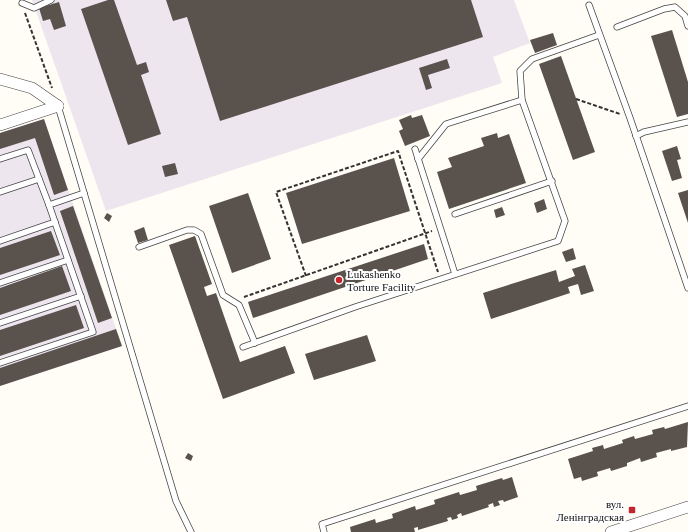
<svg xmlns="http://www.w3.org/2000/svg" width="688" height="532" font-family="'Times New Roman',serif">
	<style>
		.industrial { fill: #eee6ef }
		.building { fill: #5a524d }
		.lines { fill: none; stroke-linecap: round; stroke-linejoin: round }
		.service-casing { stroke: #444; stroke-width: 7 }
		.minor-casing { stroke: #444; stroke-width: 12 }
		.path { stroke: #333; stroke-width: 2; stroke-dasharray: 4 2; stroke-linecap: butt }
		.service { stroke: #fff; stroke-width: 5.5 }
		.minor { stroke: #fff; stroke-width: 11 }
		.poi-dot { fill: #c4262e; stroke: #fff; stroke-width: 1.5 }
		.labels { text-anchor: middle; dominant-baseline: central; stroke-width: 4; stroke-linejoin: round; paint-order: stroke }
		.poi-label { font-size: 11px; fill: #111; stroke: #fff; text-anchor: start }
	</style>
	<rect width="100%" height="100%" fill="#fffdf5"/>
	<g class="industrial">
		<polygon points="32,0 514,0 530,43 493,57 502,83 106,211"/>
		<polygon points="44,119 122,346 0,386 0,133"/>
	</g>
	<g class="building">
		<polygon points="108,0 114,0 137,65 146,62 149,72 141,75 161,134 128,145 81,9"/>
		<polygon points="166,0 471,0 483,37 220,121 187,17 173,21"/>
		<polygon points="59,2 66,26 54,30 50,19 43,21 39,8"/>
		<polygon points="672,30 688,82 688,114 677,117 651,36"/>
		<polygon points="553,33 557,45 535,53 530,40"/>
		<polygon points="561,56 595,152 573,160 539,64"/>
		<polygon points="447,59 450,68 428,75 432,88 426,90 419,68"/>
		<polygon points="411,115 412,118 422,115 430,136 405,146 399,131 403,129 399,120"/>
		<polygon points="44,119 68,190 54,195 35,138 0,149 0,133"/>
		<polygon points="497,133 498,138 509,134 526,183 449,209 437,172 452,167 448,158 484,146 481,138"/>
		<polygon points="677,146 681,159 677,160 682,178 672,181 662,151"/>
		<polygon points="394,158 410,211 302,244 286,193"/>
		<polygon points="175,163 178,174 165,177 162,166"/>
		<polygon points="688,190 688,223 678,193"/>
		<polygon points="248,193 271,259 232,273 209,206"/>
		<polygon points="544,199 547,209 537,213 534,203"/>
		<polygon points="73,206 112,318 98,323 60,211"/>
		<polygon points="502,207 505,215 496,218 494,210"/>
		<polygon points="107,213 112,216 109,222 104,218"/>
		<polygon points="144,227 148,240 138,243 134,231"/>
		<polygon points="51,231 60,255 0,275 0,248"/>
		<polygon points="195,236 212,284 204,287 207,296 216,293 240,362 285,346 295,373 223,399 169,245"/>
		<polygon points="424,244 428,259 253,318 248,302"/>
		<polygon points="573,248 576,259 566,262 562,252"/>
		<polygon points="585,265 594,291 581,295 578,284 568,287 570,293 491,319 483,293 556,270 559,282 575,276 572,269"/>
		<polygon points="62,266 71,291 0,315 0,288"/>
		<polygon points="76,305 84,328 0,356 0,330"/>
		<polygon points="116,329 122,346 0,386 0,368"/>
		<polygon points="367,335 376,361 314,380 305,354"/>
		<polygon points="688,422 687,447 671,451 671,449 656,453 657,457 641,462 640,458 627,463 627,466 611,471 610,468 597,472 598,476 582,481 581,477 574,479 568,459 593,451 592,448 603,445 604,449 623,443 622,440 634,436 635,439 653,434 652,430 664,427 665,429"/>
		<polygon points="188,453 193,456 191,461 185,458"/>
		<polygon points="512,477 518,497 504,502 503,500 498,501 500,505 494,507 493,503 488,505 489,507 462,516 461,513 457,515 458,518 452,520 451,517 447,518 448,521 418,530 418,527 414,528 415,532 351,532 350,527 375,519 376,523 393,518 392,514 415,506 416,510 435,504 434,500 459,492 460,495 477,490 476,486 502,478 503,480"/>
	</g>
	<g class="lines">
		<defs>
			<g id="service">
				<polyline points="22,3 34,8 51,0"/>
				<polyline points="589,5 630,118 688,288"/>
				<polyline points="617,27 664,9 675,7 685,16 688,26"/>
				<polyline points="522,100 520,71 532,59 599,35"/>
				<polyline points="58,106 176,501 191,532"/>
				<polyline points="636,136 644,132 688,122"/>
				<polyline points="415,149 455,274"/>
				<polyline points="0,159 28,150 49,205"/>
				<polyline points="0,192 39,179"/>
				<polyline points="455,214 552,181"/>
				<polyline points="0,241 55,222"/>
				<polyline points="139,247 187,230 194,230 201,234 223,295 239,305 255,343"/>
				<polyline points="0,283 68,260"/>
				<polyline points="0,323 81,296"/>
				<polyline points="243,347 355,307 558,241 565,221 522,100 446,124 418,159"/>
				<polyline points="0,363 93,332 49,205 84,193"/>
				<polyline points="324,532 322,524 688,406"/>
			</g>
			<g id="minor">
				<polyline points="0,79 32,88 58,106"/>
				<polyline points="0,125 58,106"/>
				<polyline points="611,532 688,507"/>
			</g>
		</defs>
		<use href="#service" class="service-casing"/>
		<use href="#minor" class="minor-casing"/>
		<g class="path">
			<polyline points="25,13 52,88"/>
			<polyline points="576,99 620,114"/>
			<polyline points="306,276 276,192 398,151 438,272"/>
			<polyline points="244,297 432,231"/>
		</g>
		<use href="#service" class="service"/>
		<use href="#minor" class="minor"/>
	</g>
	<g class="poi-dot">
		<circle cx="339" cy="280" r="4"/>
		<rect x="628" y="506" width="8" height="8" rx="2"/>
	</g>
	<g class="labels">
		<g class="poi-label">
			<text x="347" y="274">Lukashenko<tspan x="347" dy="13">Torture Facility</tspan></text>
			<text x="624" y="504" text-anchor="end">вул.<tspan x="624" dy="13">Ленінградская</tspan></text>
		</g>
	</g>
</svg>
